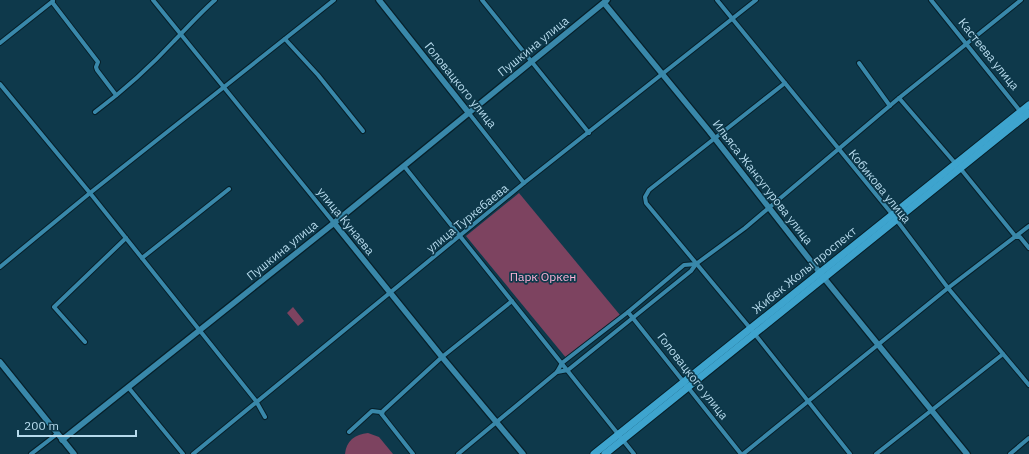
<svg xmlns="http://www.w3.org/2000/svg" width="1029" height="454" font-family="'IBM Plex Sans',sans-serif">
	<style>
		.green { fill: #7d4360 }
		.lines { fill: none; stroke-linecap: round; stroke-linejoin: round }
		.street-casing { stroke: #061f29; stroke-width: 6 }
		.secondary-casing { stroke: #061f29; stroke-width: 8 }
		.highway-casing { stroke: #061f29; stroke-width: 9 }
		.street { stroke: #3988aa; stroke-width: 4 }
		.secondary { stroke: #3988aa; stroke-width: 5.5 }
		.highway { stroke: #3ea4ce; stroke-width: 7 }
		.labels { text-anchor: middle; dominant-baseline: central; stroke-width: 3.5; stroke-linejoin: round; paint-order: stroke }
		.street-label { font-size: 12px; fill: #b6daec; stroke: #0e394b }
		.park-label { font-size: 12px; fill: #ffb3d7; stroke: #0e394b }
	</style>
	<rect width="100%" height="100%" fill="#0e394b"/>
	<g class="green">
		<polygon points="519,193 620,315 567,359 466,236"/>
		<polygon points="293,307 304,321 298,326 287,313"/>
		<path d="M368 433 379 437 393 454H345C346 441 355 434 368 433Z"/>
	</g>
	<g class="lines">
		<defs>
			<g id="street">
				<polyline points="153,0 334,223"/>
				<polyline points="482,0 589,133"/>
				<polyline points="717,0 892,214 948,288 1029,385"/>
				<polyline points="931,0 1020,111"/>
				<polyline points="52,2 98,62 96,67 97,70 116,95"/>
				<polyline points="285,39 318,75 363,131"/>
				<polyline points="0,43 53,1"/>
				<polyline points="859,63 890,106"/>
				<polyline points="785,83 649,190 645,197 646,203 750,328 850,454"/>
				<polyline points="0,84 90,193 256,401 265,417"/>
				<polyline points="899,98 955,163"/>
				<path d="M95 112C123 91 150 67 174 41 188 27 200 13 215 0"/>
				<polyline points="468,112 524,183"/>
				<polyline points="404,166 634,454"/>
				<polyline points="960,168 1016,237 1020,237 1029,248"/>
				<polyline points="142,258 229,189"/>
				<polyline points="0,267 90,193 334,0"/>
				<polyline points="628,312 741,454"/>
				<polyline points="85,342 54,307 126,238"/>
				<polyline points="557,372 568,370 691,271 696,264 745,228 899,98 1021,0"/>
				<polyline points="128,387 183,454"/>
				<polyline points="382,414 383,411 442,357 512,301"/>
				<polyline points="349,432 372,411 380,412 413,454"/>
				<polyline points="31,454 57,434"/>
				<polyline points="193,454 524,183 756,0"/>
				<polyline points="458,454 557,372 562,363 628,312 684,265 696,264"/>
				<polyline points="743,454 948,288 1029,226"/>
				<polyline points="876,454 1003,354"/>
				<polyline points="1010,454 1029,438"/>
			</g>
			<g id="secondary">
				<polyline points="379,0 468,112"/>
				<polyline points="604,3 709,131 824,278 967,454"/>
				<polyline points="334,223 442,357 523,454"/>
				<polyline points="0,362 74,454"/>
				<polyline points="62,440 334,223 607,0"/>
			</g>
			<g id="highway">
				<polyline points="594,454 1029,105"/>
				<polyline points="605,454 1029,113"/>
			</g>
		</defs>
		<use href="#street" class="street-casing"/>
		<use href="#secondary" class="secondary-casing"/>
		<use href="#highway" class="highway-casing"/>
		<use href="#street" class="street"/>
		<use href="#secondary" class="secondary"/>
		<use href="#highway" class="highway"/>
	</g>
	<g class="labels">
		<g class="street-label">
			<text transform="translate(533 46) rotate(-39)">Пушкина улица</text>
			<text transform="translate(989 54) rotate(51)">Кастеева улица</text>
			<text transform="translate(461 85) rotate(51)">Головацкого улица</text>
			<text transform="translate(763 182) rotate(52)">Ильяса Жансугурова улица</text>
			<text transform="translate(880 186) rotate(51)">Кобикова улица</text>
			<text transform="translate(467 218) rotate(-39)">улица Туркебаева</text>
			<text transform="translate(346 221) rotate(51)">улица Кунаева</text>
			<text transform="translate(282 250) rotate(-39)">Пушкина улица</text>
			<text transform="translate(804 270) rotate(-39)">Жибек Жолы проспект</text>
			<text transform="translate(693 376) rotate(52)">Головацкого улица</text>
		</g>
		<g class="park-label">
			<text x="543" y="276">Парк Оркен</text>
		</g>
	</g>
	<path d="M18 430v6h118v-6" fill="none" stroke="#b6daec" stroke-width="2"/>
	<text x="24" y="430" font-size="12" fill="#b6daec" stroke="#0e394b" stroke-width="3" paint-order="stroke">200 m</text>
</svg>
